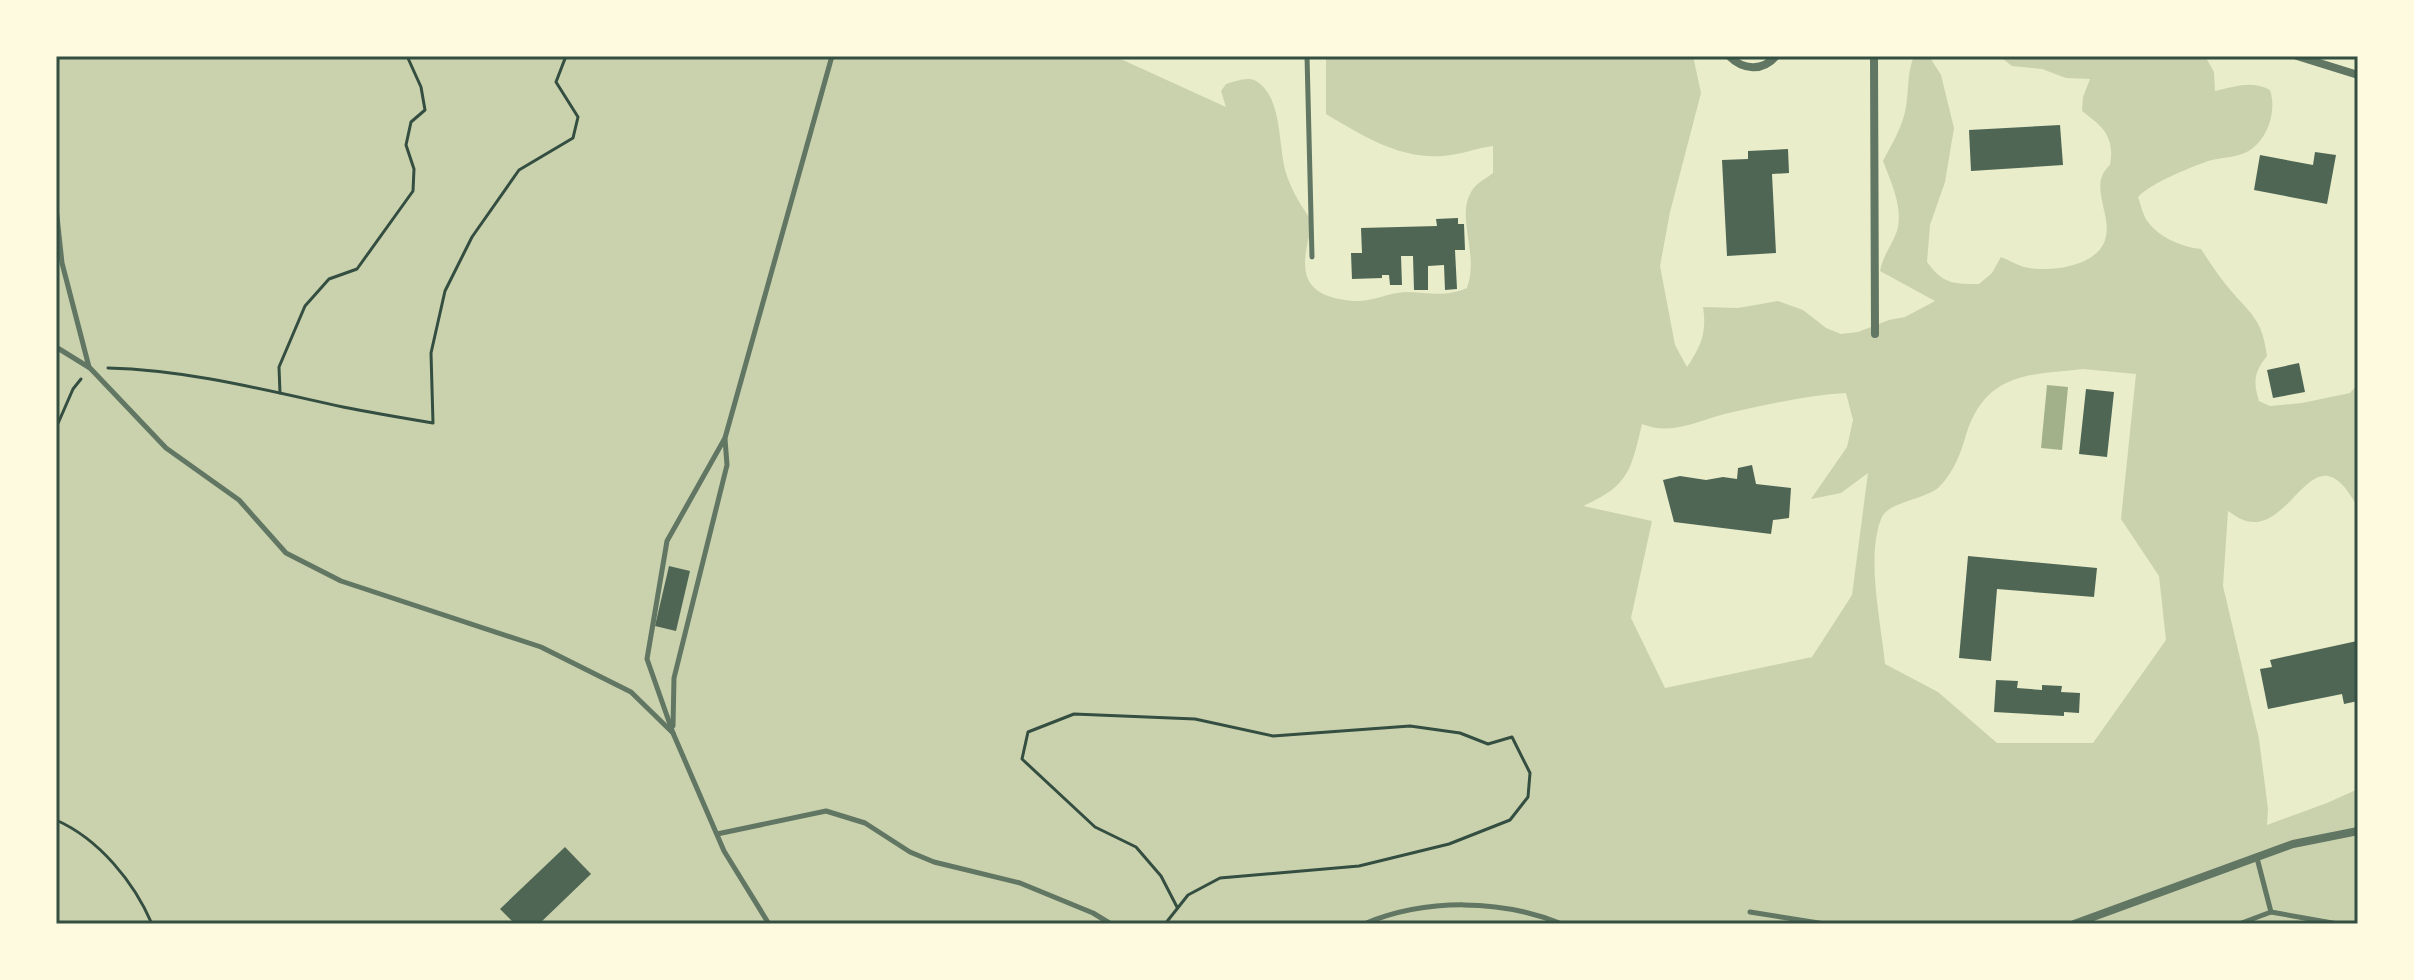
<svg xmlns="http://www.w3.org/2000/svg" width="2414" height="980" font-family="Poppins,sans-serif">
	<style>
		.green { fill: #cad2ad; fill-rule: evenodd }
		.water { fill: #a3b18a }
		.building { fill: #4f6655 }
		.lines { fill: none; stroke-linecap: round; stroke-linejoin: round }
		.path { stroke: #344e41; stroke-width: 3 }
		.service { stroke: #617663; stroke-width: 5 }
		.minor { stroke: #617663; stroke-width: 8 }
		.neatline { fill: none; stroke: #344e41; stroke-width: 3 }
	</style>
	<rect width="100%" height="100%" fill="#e9edc9"/>
	<path class="green" d="M56 56H1114L1226 107 1221 91 1226 84C1234 82 1248 76 1256 81 1283 97 1278 147 1286 173 1292 192 1302 207 1313 223 1299 268 1298 297 1355 301 1371 302 1388 293 1405 292 1427 292 1444 298 1467 288 1480 252 1454 216 1473 189 1478 182 1487 178 1493 173V146C1476 148 1460 155 1443 156 1399 159 1363 136 1326 114V56H1693L1701 93 1670 212 1660 266 1675 345 1687 367C1701 346 1707 333 1703 307L1738 308 1778 301 1803 310 1826 328 1841 334 1858 332 1889 320 1905 317 1935 301 1880 271C1883 257 1889 249 1895 236 1906 213 1891 182 1883 161 1892 144 1903 126 1906 107 1909 89 1907 73 1914 56H1929L1941 75 1954 128 1945 182 1930 225 1927 262C1943 284 1953 284 1979 284L1992 273 2001 257C2009 260 2017 265 2024 267 2048 273 2101 267 2106 236 2111 212 2088 184 2110 165 2115 136 2103 127 2082 111L2083 97 2090 79 2066 78 2042 69 2012 66 1999 56H2205L2214 72 2215 91C2234 87 2252 80 2270 90 2278 114 2265 148 2239 155 2229 158 2218 158 2208 161 2189 168 2151 183 2138 197 2141 205 2143 216 2148 222 2160 238 2182 247 2201 249 2209 261 2217 274 2227 286 2250 314 2262 317 2267 356 2254 372 2253 382 2259 401L2270 406 2302 403 2350 393 2358 384V508C2317 430 2298 517 2257 522 2245 523 2237 517 2228 511L2223 586 2259 739 2268 809 2267 825 2327 803 2358 789V924H56ZM2083 369 2136 374 2121 519 2159 576 2166 640 2093 743H1997L1938 692 1885 664C1881 622 1866 558 1881 519 1887 502 1923 500 1938 488 1953 474 1961 453 1966 435 1986 372 2029 375 2083 369ZM1846 393 1853 420 1847 447 1811 499 1841 493 1868 473 1852 595 1812 657 1665 688 1631 618 1652 521 1583 506C1629 486 1631 470 1642 424 1674 437 1702 418 1733 412 1771 404 1808 395 1846 393Z"/>
	<polygon class="water" points="2047,385 2068,387 2062,450 2041,448"/>
	<g class="building">
		<polygon points="2060,125 2063,165 1971,171 1969,130"/>
		<polygon points="1788,149 1789,173 1772,174 1776,253 1727,256 1722,160 1748,159 1748,151"/>
		<polygon points="2315,152 2336,155 2327,204 2254,190 2260,155 2313,165"/>
		<polygon points="1458,218 1458,224 1464,224 1465,250 1455,250 1457,289 1445,290 1444,265 1428,266 1428,290 1414,290 1413,256 1401,256 1402,285 1390,285 1389,275 1382,275 1382,278 1352,279 1351,253 1362,253 1361,228 1437,226 1436,219"/>
		<polygon points="2299,363 2305,392 2273,398 2267,370"/>
		<polygon points="2086,389 2114,392 2107,457 2079,454"/>
		<polygon points="1752,465 1756,484 1791,488 1789,518 1773,520 1771,534 1674,522 1663,480 1680,476 1706,480 1723,477 1737,479 1738,468"/>
		<polygon points="1968,556 2097,568 2094,597 1997,589 1991,661 1959,658"/>
		<polygon points="669,566 690,571 676,631 655,626"/>
		<polygon points="2357,641 2358,701 2344,704 2342,694 2268,709 2260,669 2272,667 2270,660"/>
		<polygon points="1996,680 2018,681 2017,688 2042,690 2042,685 2062,686 2061,692 2080,693 2079,713 2064,712 2064,716 1994,712"/>
		<polygon points="565,847 591,874 539,924 515,924 500,909"/>
	</g>
	<g class="lines">
		<g class="path">
			<path d="M108 368C188 370 265 390 343 407 373 413 403 418 433 423L431 353 445 291 472 237 519 170 573 138 578 117 556 82 566 56"/>
			<polyline points="280,393 279,367 305,306 329,279 357,269 413,191 414,169 406,145 411,122 425,110 421,87 407,56"/>
			<polyline points="56,428 73,389 81,379"/>
			<path d="M56 820C99 839 134 882 152 924"/>
			<polyline points="1165,924 1188,895 1220,878 1359,866 1449,844 1510,820 1528,797 1530,773 1512,737 1488,744 1460,733 1410,726 1273,736 1195,719 1074,714 1028,732 1022,759 1095,827 1136,847 1161,876 1177,907"/>
		</g>
		<g class="service">
			<polyline points="1307,56 1312,257"/>
			<polyline points="56,71 57,56"/>
			<polyline points="56,207 62,263 89,367"/>
			<polyline points="56,347 90,368 166,448 239,500 286,553 341,581 541,647 631,692 673,733"/>
			<polyline points="673,726 674,678 727,465 725,439"/>
			<polyline points="717,834 826,811 865,823 910,852 934,862 1020,883 1093,913 1111,924"/>
			<polyline points="2257,858 2271,912 2338,924"/>
			<polyline points="1750,912 1825,924"/>
			<polyline points="769,924 724,851 673,733 647,659 667,541 725,438 832,56"/>
			<path d="M1364 924C1426 898 1501 899 1562 924"/>
			<polyline points="2239,924 2271,912"/>
		</g>
		<g class="minor">
			<path d="M1729 56C1743 70 1762 72 1776 56"/>
			<polyline points="1874,56 1875,334"/>
			<polyline points="2297,56 2358,75"/>
			<polyline points="2074,924 2293,844 2358,831"/>
		</g>
	</g>
	<rect width="2414" height="980" fill="none" stroke="#fefae0" stroke-width="116"/>
	<rect x="58" y="58" width="2298" height="864" class="neatline"/>
</svg>
